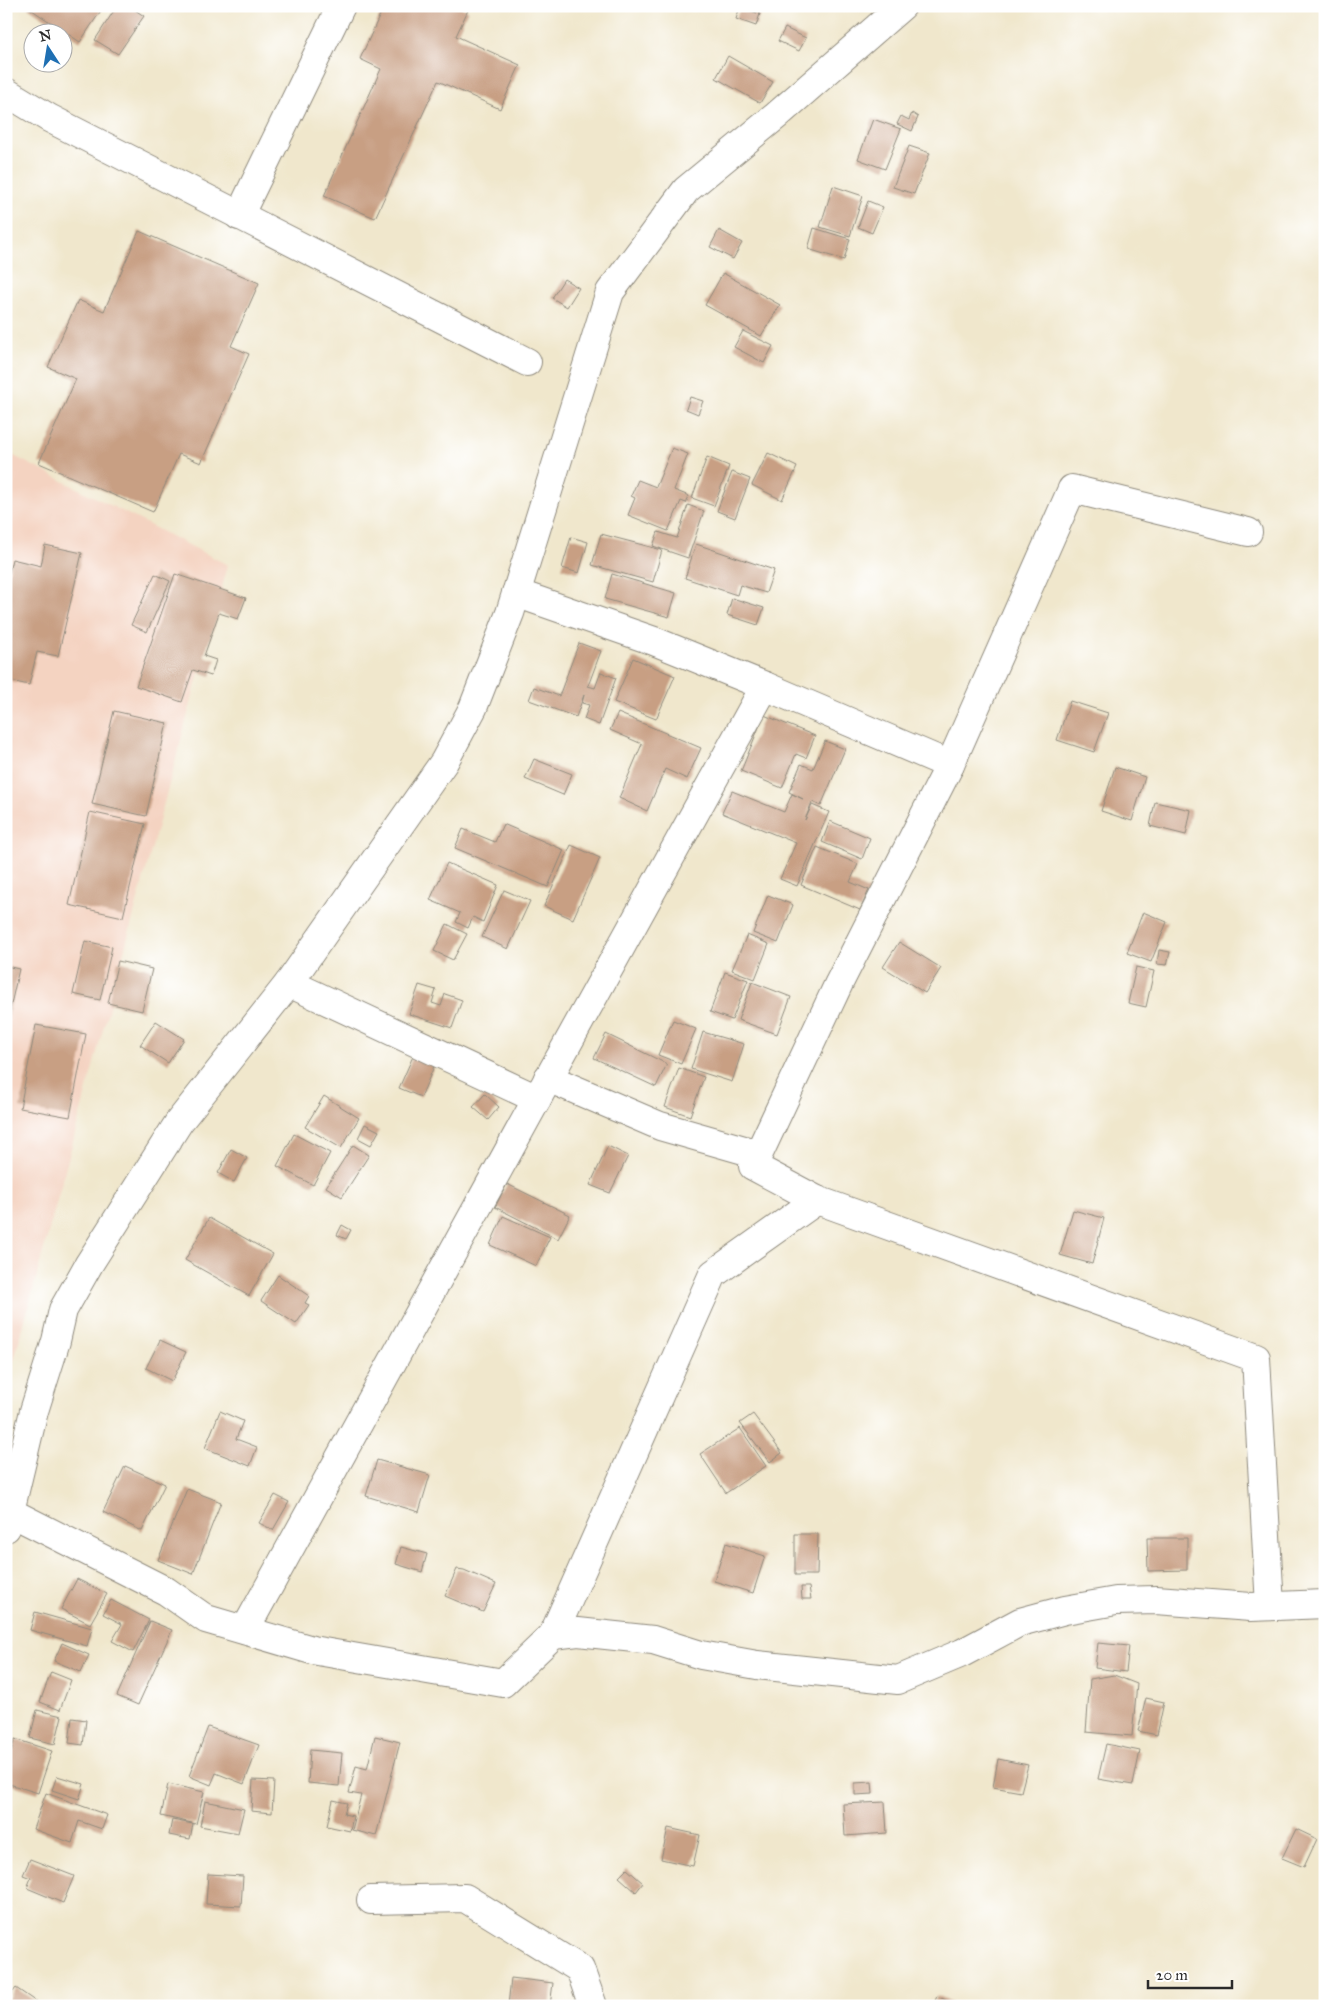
<svg xmlns="http://www.w3.org/2000/svg" width="1331" height="2012" font-family="'IM FELL Great Primer',serif">
	<style>
		.built { fill: #f4d3c1 }
		.building { fill: #c89f83 }
		.lines { fill: none; stroke-linecap: round; stroke-linejoin: round }
		.minor-casing { stroke: #8e897c; stroke-width: 30 }
		.minor { stroke: #fff; stroke-width: 28 }
	</style>
	<rect width="100%" height="100%" fill="#fff"/>
	<filter id="ink" filterUnits="userSpaceOnUse"><feTurbulence type="fractalNoise" baseFrequency=".02" numOctaves="2"/><feDisplacementMap in="SourceGraphic" scale="10" xChannelSelector="R" yChannelSelector="G"/><feConvolveMatrix kernelMatrix="1 2 1 2 8 2 1 2 1" color-interpolation-filters="sRGB"/></filter>
	<filter id="wash" filterUnits="userSpaceOnUse"><feTurbulence type="fractalNoise" baseFrequency=".0096" numOctaves="4" result="noise"/><feDisplacementMap in="SourceGraphic" scale="20" xChannelSelector="R" yChannelSelector="G"/><feGaussianBlur stdDeviation="1.12" result="paint"/><feColorMatrix in="noise" values="0 0 0 0 0 0 0 0 0 0 0 0 0 0 0 0 0 1.4 0 .05"/><feComposite in="paint" operator="in"/></filter>
	<g filter="url(#wash)">
		<rect width="100%" height="100%" fill="#f0e7cc"/>
		<polygon class="built" points="6,452 228,565 6,1390"/>
		<g id="blocks">
			<g class="building">
				<polygon points="26,6 104,6 80,42"/>
				<polygon points="117,6 129,6 144,16 118,54 95,40"/>
				<polygon points="384,6 400,6 406,9 407,6 458,6 468,10 456,36 520,65 500,109 438,81 375,218 324,196 381,69 360,59"/>
				<polygon points="740,7 760,14 756,26 736,19"/>
				<polygon points="785,28 806,38 799,51 778,41"/>
				<polygon points="728,56 773,82 760,103 716,78"/>
				<polygon points="912,113 918,117 912,131 897,124 901,116 909,120"/>
				<polygon points="873,119 901,129 885,169 858,159"/>
				<polygon points="909,146 930,153 914,194 893,187"/>
				<polygon points="833,186 863,196 850,236 820,227"/>
				<polygon points="868,201 883,207 872,233 858,227"/>
				<polygon points="814,228 850,239 844,260 808,249"/>
				<polygon points="719,230 742,243 733,259 710,247"/>
				<polygon points="139,231 259,283 231,346 249,354 201,463 179,454 153,512 39,463 76,379 48,367 78,300 104,311"/>
				<polygon points="723,273 780,305 761,336 705,305"/>
				<polygon points="564,279 579,288 567,307 552,298"/>
				<polygon points="743,331 773,346 764,363 734,347"/>
				<polygon points="690,397 703,401 698,414 686,409"/>
				<polygon points="672,448 688,454 674,490 689,496 686,503 681,501 668,531 628,515 635,498 631,496 638,480 656,487"/>
				<polygon points="768,453 797,467 782,500 752,485"/>
				<polygon points="707,457 729,466 714,506 692,498"/>
				<polygon points="732,472 750,479 735,518 717,511"/>
				<polygon points="688,505 704,511 688,558 653,546 658,532 677,538"/>
				<polygon points="601,534 662,550 653,582 592,565"/>
				<polygon points="571,537 588,542 579,573 562,568"/>
				<polygon points="696,544 774,570 766,593 740,585 737,595 685,578"/>
				<polygon points="45,545 82,553 58,656 37,652 29,685 6,680 6,586 12,559 41,566"/>
				<polygon points="155,574 170,581 147,632 131,625"/>
				<polygon points="175,574 246,598 238,619 219,613 204,656 216,660 211,676 193,670 182,702 136,686"/>
				<polygon points="612,574 676,593 669,617 605,599"/>
				<polygon points="732,598 764,608 758,625 727,615"/>
				<polygon points="579,643 601,651 588,686 595,688 601,672 616,678 599,725 584,719 589,705 582,703 584,695 576,717 529,700 534,687 559,696"/>
				<polygon points="633,658 675,676 656,719 614,702"/>
				<polygon points="1070,701 1108,713 1094,752 1057,740"/>
				<polygon points="114,711 167,723 146,816 92,804"/>
				<polygon points="618,713 701,748 687,779 665,769 647,811 619,798 642,744 610,730"/>
				<polygon points="764,715 815,736 806,758 796,754 782,788 741,771"/>
				<polygon points="825,741 845,749 821,806 812,802 805,820 812,805 829,812 797,886 780,879 796,843 722,813 732,791 784,812 792,794 803,799 789,792 801,764 813,769"/>
				<polygon points="534,759 572,774 563,795 525,779"/>
				<polygon points="1115,767 1145,777 1132,821 1101,811"/>
				<polygon points="1155,802 1191,810 1186,835 1150,826"/>
				<polygon points="90,812 145,824 123,917 69,905"/>
				<polygon points="830,821 870,838 862,859 822,842"/>
				<polygon points="503,824 564,850 548,887 455,848 463,829 495,842"/>
				<polygon points="571,845 600,858 573,919 544,906"/>
				<polygon points="817,847 858,864 850,882 869,890 860,910 801,885"/>
				<polygon points="447,863 498,885 483,922 473,917 468,928 456,922 460,913 430,900"/>
				<polygon points="504,890 530,901 508,949 482,937"/>
				<polygon points="768,895 793,905 778,943 753,933"/>
				<polygon points="1143,912 1167,922 1151,962 1127,953"/>
				<polygon points="447,924 467,934 453,960 434,951"/>
				<polygon points="747,935 769,944 755,979 732,970"/>
				<polygon points="85,941 112,947 100,1000 73,994"/>
				<polygon points="899,942 941,968 925,993 883,967"/>
				<polygon points="1159,950 1170,952 1167,965 1157,964"/>
				<polygon points="118,961 152,969 142,1011 108,1003"/>
				<polygon points="6,966 19,969 7,1022 6,1022"/>
				<polygon points="1136,967 1154,971 1146,1007 1128,1003"/>
				<polygon points="725,972 748,980 732,1020 710,1012"/>
				<polygon points="752,982 791,997 777,1034 738,1020"/>
				<polygon points="419,985 436,990 432,1003 441,1006 445,994 462,1000 452,1028 409,1014"/>
				<polygon points="673,1020 696,1029 681,1064 658,1055"/>
				<polygon points="156,1021 184,1039 168,1063 140,1045"/>
				<polygon points="36,1025 86,1034 70,1117 20,1108"/>
				<polygon points="703,1032 744,1044 732,1082 691,1069"/>
				<polygon points="606,1034 667,1064 656,1087 594,1058"/>
				<polygon points="414,1054 435,1064 421,1097 399,1088"/>
				<polygon points="679,1068 704,1077 690,1116 665,1107"/>
				<polygon points="485,1094 499,1107 488,1120 473,1107"/>
				<polygon points="324,1096 359,1118 341,1148 305,1127"/>
				<polygon points="365,1124 379,1131 371,1145 358,1138"/>
				<polygon points="294,1134 330,1153 313,1185 277,1166"/>
				<polygon points="353,1145 369,1155 342,1197 326,1187"/>
				<polygon points="608,1146 628,1156 610,1193 590,1185"/>
				<polygon points="231,1149 247,1158 234,1182 218,1173"/>
				<polygon points="507,1184 570,1215 558,1239 495,1207"/>
				<polygon points="1073,1210 1104,1218 1092,1264 1060,1255"/>
				<polygon points="503,1216 550,1237 536,1266 490,1245"/>
				<polygon points="209,1218 273,1254 249,1296 185,1260"/>
				<polygon points="342,1225 351,1230 346,1239 337,1235"/>
				<polygon points="278,1275 309,1296 305,1303 309,1305 296,1324 261,1301"/>
				<polygon points="160,1340 186,1352 172,1381 146,1368"/>
				<polygon points="220,1411 243,1421 236,1439 257,1447 250,1466 205,1448"/>
				<polygon points="753,1414 782,1453 770,1462 740,1423"/>
				<polygon points="740,1428 766,1466 726,1493 700,1454"/>
				<polygon points="377,1460 430,1475 419,1512 366,1496"/>
				<polygon points="125,1466 165,1484 142,1531 103,1512"/>
				<polygon points="187,1489 221,1502 193,1574 158,1560"/>
				<polygon points="275,1495 289,1502 273,1530 259,1523"/>
				<polygon points="795,1534 818,1534 817,1575 795,1575"/>
				<polygon points="1147,1538 1187,1538 1187,1570 1148,1571"/>
				<polygon points="726,1543 765,1556 753,1593 714,1581"/>
				<polygon points="401,1547 427,1554 422,1572 396,1564"/>
				<polygon points="457,1569 464,1570 496,1584 483,1612 445,1596"/>
				<polygon points="77,1579 107,1594 90,1624 61,1609"/>
				<polygon points="801,1587 809,1587 811,1599 802,1599"/>
				<polygon points="111,1600 149,1620 133,1652 112,1641 122,1624 103,1614"/>
				<polygon points="35,1612 92,1628 87,1646 30,1630"/>
				<polygon points="150,1621 172,1630 138,1705 117,1696"/>
				<polygon points="62,1643 89,1655 81,1672 54,1661"/>
				<polygon points="1098,1643 1129,1646 1126,1672 1095,1668"/>
				<polygon points="51,1672 71,1680 60,1710 40,1702"/>
				<polygon points="1114,1675 1137,1684 1132,1736 1086,1732 1090,1679"/>
				<polygon points="1146,1698 1164,1702 1157,1735 1138,1731"/>
				<polygon points="37,1710 62,1716 55,1744 30,1738"/>
				<polygon points="72,1718 86,1720 83,1745 69,1743"/>
				<polygon points="208,1727 259,1745 244,1784 216,1773 211,1785 189,1776"/>
				<polygon points="375,1736 400,1742 376,1836 352,1830 361,1795 349,1793 356,1766 367,1769"/>
				<polygon points="15,1739 52,1751 38,1793 6,1783 6,1765"/>
				<polygon points="1106,1744 1140,1751 1133,1785 1098,1779"/>
				<polygon points="310,1750 342,1753 339,1786 308,1783"/>
				<polygon points="998,1759 1028,1765 1021,1792 993,1787"/>
				<polygon points="57,1776 84,1784 79,1799 52,1790"/>
				<polygon points="253,1780 274,1781 272,1813 251,1811"/>
				<polygon points="872,1782 873,1794 855,1795 855,1783"/>
				<polygon points="168,1784 204,1792 196,1824 161,1816"/>
				<polygon points="46,1793 107,1815 102,1829 79,1821 72,1843 33,1829"/>
				<polygon points="333,1800 347,1803 344,1814 353,1816 350,1831 327,1826"/>
				<polygon points="205,1801 244,1809 238,1833 200,1826"/>
				<polygon points="885,1802 887,1833 845,1836 843,1804"/>
				<polygon points="172,1820 193,1824 190,1839 169,1835"/>
				<polygon points="668,1828 700,1835 693,1866 661,1859"/>
				<polygon points="1296,1829 1317,1839 1304,1867 1282,1858"/>
				<polygon points="30,1859 74,1876 63,1903 27,1888 31,1878 23,1875"/>
				<polygon points="627,1869 643,1883 636,1892 619,1877"/>
				<polygon points="208,1874 243,1876 241,1906 206,1904"/>
				<polygon points="511,1978 553,1983 550,2006 508,2006"/>
				<polygon points="16,1988 42,2006 6,2006 6,2001"/>
				<polygon points="937,1996 958,2006 933,2006"/>
			</g>
		</g>
	</g>
	<g filter="url(#ink)">
		<use href="#blocks" fill-opacity="0" stroke="#8e897c" stroke-width="1"/>
		<g class="lines">
			<defs>
				<g id="minor">
					<polyline points="6,92 49,118 527,362"/>
					<polyline points="239,216 341,6"/>
					<polyline points="516,593 654,641 765,686"/>
					<polyline points="950,765 839,983 753,1166 817,1200 1256,1358 1270,1606"/>
					<polyline points="289,983 537,1099 765,686 950,765 1072,489 1248,532"/>
					<polyline points="548,1078 660,1126 758,1154"/>
					<polyline points="10,1512 166,1591 206,1619 312,1650 503,1683 553,1635 578,1632 653,1640 701,1655 757,1665 898,1680 962,1653 1020,1622 1065,1610 1116,1601 1156,1600 1251,1607 1325,1604"/>
					<polyline points="6,1528 34,1411 56,1341 63,1310 89,1264 179,1122 289,983 444,762 473,708 510,613 610,292 686,190 776,116 902,6"/>
					<polyline points="245,1630 537,1099"/>
					<polyline points="553,1635 713,1274 817,1200"/>
					<polyline points="371,1900 465,1898 580,1969 593,2006"/>
				</g>
			</defs>
			<use href="#minor" class="minor-casing"/>
			<use href="#minor" class="minor"/>
		</g>
	</g>
	<rect width="1331" height="2012" fill="none" stroke="#fff" stroke-width="25"/>
	<g transform="translate(48 48) rotate(348)"><circle r="24" fill="#ffffff" stroke="#aaaaaa"/>
	<path d="M0-4L9 19L0 12L-9 19Z" fill="#1f6fb2"/>
	<text y="-8" font-size="14" font-weight="bold" text-anchor="middle" fill="#2b2b2b">N</text>
	</g>
	<path d="M1148 1980v8h84v-8" fill="none" stroke="#2b2b2b" stroke-width="2.5"/>
	<text x="1156" y="1980" font-size="15" fill="#2b2b2b" stroke="#ffffff" stroke-width="4" paint-order="stroke">20 m</text>
</svg>
